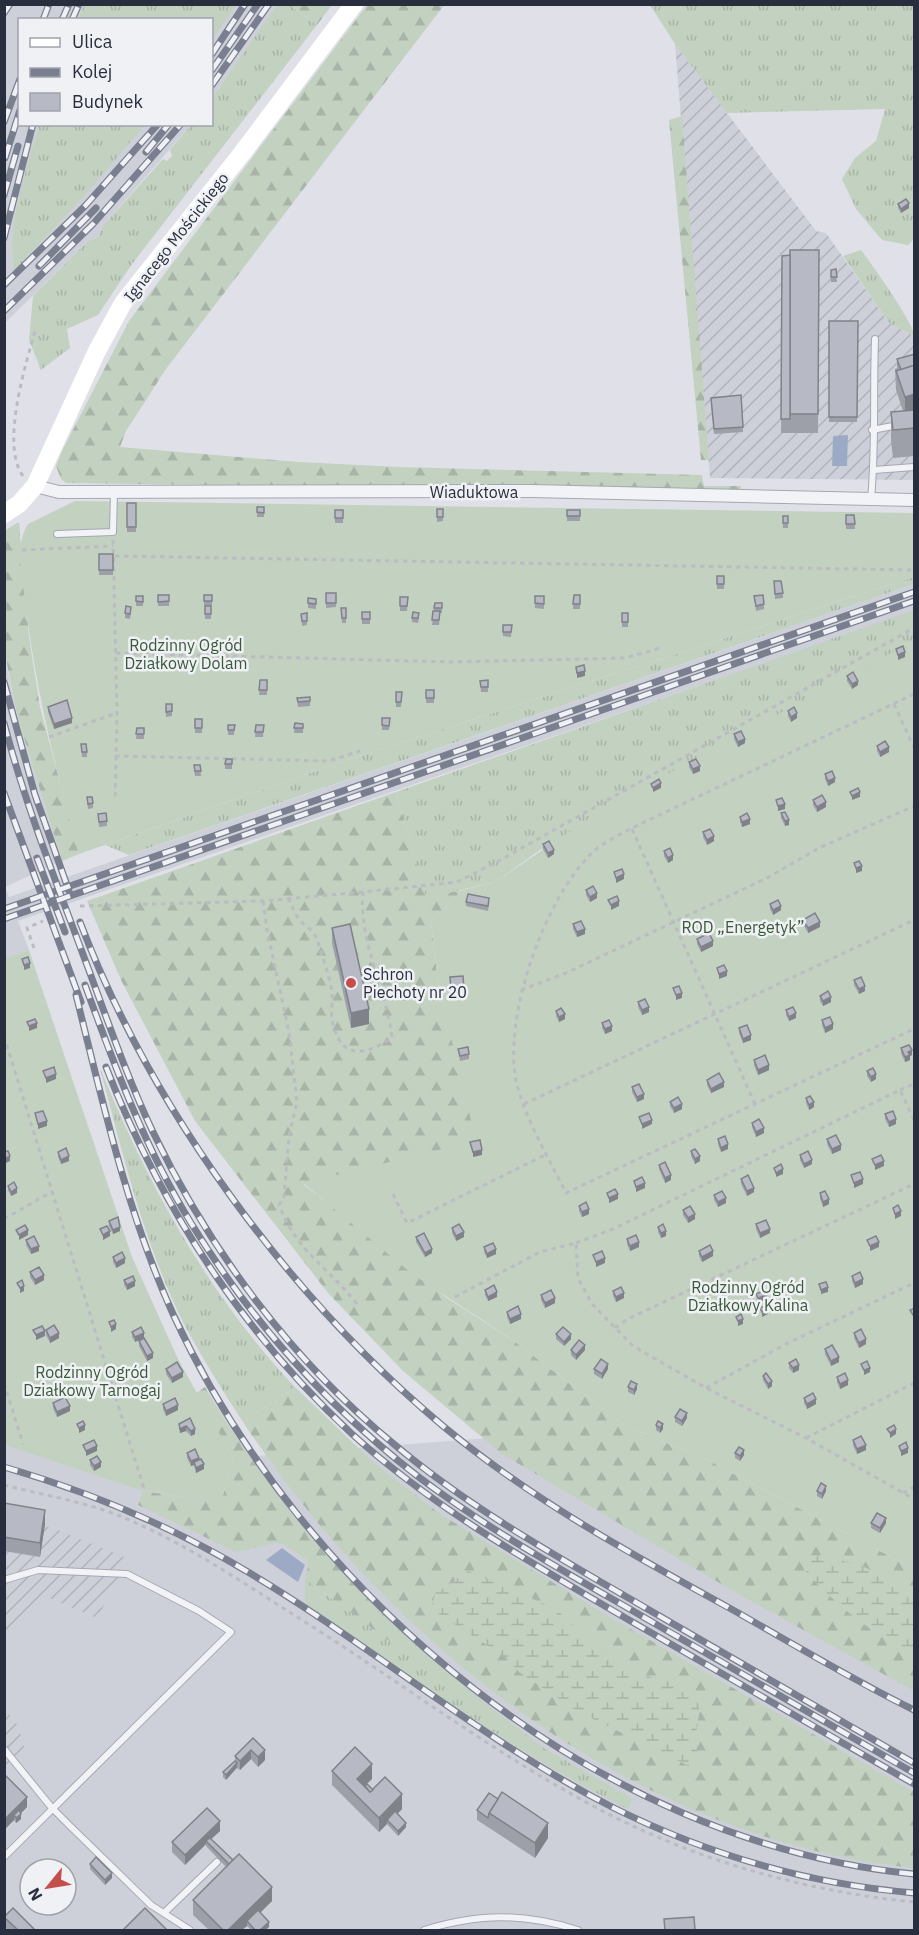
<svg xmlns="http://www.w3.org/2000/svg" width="919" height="1935" font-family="'IBM Plex Sans',sans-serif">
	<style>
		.built { fill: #ced0d9; fill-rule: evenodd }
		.industrial { fill: url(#industrial-furrows) }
		.grass { fill: url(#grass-tufts) }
		.forest { fill: url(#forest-firs) }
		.wetland { fill: url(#wetland-marsh) }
		.garden { fill: #c3d1c1 }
		.water { fill: #9daac5 }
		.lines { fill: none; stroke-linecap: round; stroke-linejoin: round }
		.lane-casing { stroke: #a5a8b2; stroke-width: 8 }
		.street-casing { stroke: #a5a8b2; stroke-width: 14 }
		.path { stroke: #babcc2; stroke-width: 3; stroke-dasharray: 4.5 4.5; stroke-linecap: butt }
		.lane { stroke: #f2f3f6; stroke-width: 6 }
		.street { stroke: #f2f3f6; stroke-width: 12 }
		.secondary { stroke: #fff; stroke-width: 18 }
		.rail-casing { stroke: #7a7f90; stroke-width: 7 }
		.rail { stroke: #eff1f5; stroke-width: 4.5; stroke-dasharray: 14; stroke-linecap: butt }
		.wall { fill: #9da0a9 }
		.shaded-wall { fill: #808289 }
		.building { fill: #b7bac4; stroke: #808289; stroke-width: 1.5 }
		.poi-dot { fill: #c54d4c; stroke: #eff1f5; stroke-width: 2 }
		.labels { text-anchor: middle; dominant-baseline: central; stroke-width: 5; stroke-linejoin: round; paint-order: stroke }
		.street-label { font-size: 16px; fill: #292e3e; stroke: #eff1f5 }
		.park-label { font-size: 16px; fill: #395938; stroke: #eff1f5 }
		.poi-label { font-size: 16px; fill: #292e3e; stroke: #eff1f5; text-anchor: start }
	</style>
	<defs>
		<pattern id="industrial-furrows" width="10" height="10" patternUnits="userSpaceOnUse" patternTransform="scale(1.5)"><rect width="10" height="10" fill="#ced0d9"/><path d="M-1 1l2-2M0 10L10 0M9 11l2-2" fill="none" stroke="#b1b3bb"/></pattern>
		<pattern id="grass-tufts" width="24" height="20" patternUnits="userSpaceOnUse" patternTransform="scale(1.5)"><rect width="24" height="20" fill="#c3d1c1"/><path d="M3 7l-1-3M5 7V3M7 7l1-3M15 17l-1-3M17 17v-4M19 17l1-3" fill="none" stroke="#a8b4a7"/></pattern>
		<pattern id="forest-firs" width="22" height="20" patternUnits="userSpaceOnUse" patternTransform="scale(1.5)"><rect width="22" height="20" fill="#c3d1c1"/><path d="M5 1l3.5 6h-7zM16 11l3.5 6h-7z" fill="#a8b4a7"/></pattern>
		<pattern id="wetland-marsh" width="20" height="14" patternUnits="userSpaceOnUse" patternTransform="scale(1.5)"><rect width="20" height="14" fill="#c3d1c1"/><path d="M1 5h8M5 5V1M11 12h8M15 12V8" fill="none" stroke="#a8b4a7"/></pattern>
	</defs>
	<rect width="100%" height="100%" fill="#e0e1e8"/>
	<g class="built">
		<polygon points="5,5 278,5 212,98 212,20 20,20 20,124 191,125 102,227 99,237 88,241 5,323"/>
		<polygon points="914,584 914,610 898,617 18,921 29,950 5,959 4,654 17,715 62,861 5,887 9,897"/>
		<path d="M627 1427 914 1569V1930H5V1445L221 1503 233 1458ZM30 1869H66V1905H30Z"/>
	</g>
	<g class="industrial">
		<polygon points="675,44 816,231 826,233 889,323 914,336 914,480 710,478"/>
		<polygon points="5,1518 53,1528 129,1559 97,1618 49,1598 5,1638"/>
		<polygon points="5,1709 18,1726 26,1753 5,1775"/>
	</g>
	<g class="grass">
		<polygon points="85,4 237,4 237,5 212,39 212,20 78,19"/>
		<polygon points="277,5 290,5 317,25 132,264 98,315 67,329 70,348 41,370 29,340 33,296 88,241 99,237 102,227 163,159 167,161 172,156 170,150 191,125 212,124 212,98"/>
		<polygon points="650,5 914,5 914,239 908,245 882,240 856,209 842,179 855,158 876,141 885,109 727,113 675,44"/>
		<path d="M39 125H145L87 193 14 271C7 220 26 173 39 125Z"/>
		<path d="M861 250C871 263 915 325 914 336L889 323 843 256Z"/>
		<polygon points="914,577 914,584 129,855 105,845 338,763"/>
		<polygon points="914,610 914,641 540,850 495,882 426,898 396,792"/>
		<path d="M100 1068C148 1185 208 1295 295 1387L243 1422C222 1390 202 1358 184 1324 144 1244 123 1155 100 1068Z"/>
		<path d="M305 1579 418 1662 425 1653 486 1704 544 1748 633 1799 628 1809C513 1753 410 1675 305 1603Z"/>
	</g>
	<g class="forest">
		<polygon points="445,4 166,369 126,431 120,447 299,462 399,467 702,475 704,486 741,486 740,492 66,483 61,479 56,466 62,451 129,321 367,5"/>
		<polygon points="290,5 332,5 317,25"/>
		<polygon points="682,116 709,460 701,460 669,120"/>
		<polygon points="19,522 29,637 40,707 79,854 62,861 17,715 5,654 4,531"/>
		<polygon points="396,792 426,897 463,890 431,922 438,983 477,1141 303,1184 447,1298 514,1341 627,1427 702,1457 914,1569 914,1691 738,1594 502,1454 403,1371 328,1293 195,1121 121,980 87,901"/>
		<path d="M205 1387C265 1487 337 1576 425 1653L418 1662 305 1579 308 1566 306 1559 283 1544 275 1543 236 1552 138 1505 143 1491 221 1503 233 1458 196 1393Z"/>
		<path d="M295 1387 373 1462 440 1514 615 1620 914 1792V1868C638 1840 392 1648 243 1422Z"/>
	</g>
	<g class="wetland">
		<path d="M804 1554 859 1564 914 1594V1650C877 1641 827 1597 803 1568Z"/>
		<path d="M468 1571 556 1609 612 1662 658 1680H672L699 1704C700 1725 692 1736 699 1758L687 1765 577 1711 519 1672 507 1658 431 1609 435 1594Z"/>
	</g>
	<g class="garden">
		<path d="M75 501 914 513V577L338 763 79 854C56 770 35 687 25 600 22 575 14 546 28 524Z"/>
		<polygon points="914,641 914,1569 702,1457 627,1427 514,1341 412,1274 303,1183 476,1141 438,983 431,922 463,890 495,882 606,807"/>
		<polygon points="29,950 132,1257 178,1359 233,1458 221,1503 137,1489 5,1445 4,959"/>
	</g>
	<g class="water">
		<polygon points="848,435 847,466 832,466 833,436"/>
		<polygon points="282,1548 305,1565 298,1582 266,1560"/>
	</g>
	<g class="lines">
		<defs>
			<g id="lane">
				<polyline points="872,430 898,425"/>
				<polyline points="874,470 914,467"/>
				<path d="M871 499C876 446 873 393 875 339"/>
				<polyline points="57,534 113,532 114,492"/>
				<polyline points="4,1580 38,1570 127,1574 199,1611 231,1632 4,1857"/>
				<polyline points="4,1749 52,1808 70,1826 151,1905 190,1930"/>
				<polyline points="164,1913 217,1862"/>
				<path d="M424 1930C480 1913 523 1913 578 1930"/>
			</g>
			<polyline id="street" points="35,486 59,492 532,491 914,500"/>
		</defs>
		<use href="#lane" class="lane-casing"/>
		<use href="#street" class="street-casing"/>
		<g class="path">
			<path d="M23 476C0 445 26 363 36 328"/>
			<polyline points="113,540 117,713 115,799"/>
			<polyline points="22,550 113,546"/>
			<polyline points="115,556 912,570"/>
			<polyline points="116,653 450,662 625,658 661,648"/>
			<path d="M914 694 632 828C619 835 604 842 593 852 545 897 501 1020 517 1085 527 1122 549 1159 566 1193L914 1029"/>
			<polyline points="894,704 914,748"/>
			<polyline points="49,737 117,713"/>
			<polyline points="115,756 329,761 360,751"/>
			<polyline points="632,829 755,1104"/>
			<path d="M288 898C292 905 294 913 299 919 306 928 314 929 318 942 323 958 329 975 332 991 333 1000 331 1010 332 1019 339 1060 365 1057 392 1037 386 990 358 938 363 892"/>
			<path d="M263 901 267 930 289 1032 297 1102 289 1136 284 1197 279 1205C296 1251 329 1268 357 1304"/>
			<polyline points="80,906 263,901 363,892 457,882 504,858 914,628"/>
			<polyline points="34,948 27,928 43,921"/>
			<polyline points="521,990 566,973 769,877 819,848 914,806"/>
			<polyline points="4,1036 144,1489"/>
			<polyline points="900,1090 914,1084"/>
			<polyline points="524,1104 914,920"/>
			<polyline points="393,1194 407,1223 547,1154"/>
			<polyline points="4,1219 53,1191"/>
			<polyline points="576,1243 613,1229 900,1090 914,1120"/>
			<polyline points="455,1297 540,1252 576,1243 578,1278 592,1304 633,1346 706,1388 806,1438 914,1499"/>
			<polyline points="615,1328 628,1319 914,1184"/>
			<polyline points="4,1383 23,1444"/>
			<polyline points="706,1388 786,1344 914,1283"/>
			<polyline points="806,1438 914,1383"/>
			<path d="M4 1485C42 1495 87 1502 122 1517 183 1542 239 1580 294 1615 395 1678 490 1751 595 1807 694 1860 803 1891 914 1902"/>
			<polyline points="903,1493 914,1487"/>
		</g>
		<use href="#lane" class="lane"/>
		<use href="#street" class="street"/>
		<polyline class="secondary" points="4,514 19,504 35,486 97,351 123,303 243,152 354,4"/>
		<defs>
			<g id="rail">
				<polyline points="4,13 10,4"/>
				<polyline points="43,20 49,4"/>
				<polyline points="62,20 69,4"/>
				<polyline points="72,20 79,4"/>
				<polyline points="212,54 245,4"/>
				<polyline points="212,70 258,4"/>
				<polyline points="212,85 269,4"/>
				<polyline points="4,122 20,79"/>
				<polyline points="146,152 169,124"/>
				<polyline points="5,158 20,110"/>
				<polyline points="4,195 18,146"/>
				<polyline points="4,238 33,124"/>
				<polyline points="39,266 96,208"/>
				<polyline points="4,285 85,206 158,124"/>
				<polyline points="4,311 93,224 181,124"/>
				<polyline points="4,682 35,795 69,891"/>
				<path d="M4 723C24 800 53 874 81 949 104 1010 125 1073 153 1132 210 1251 292 1361 395 1445 471 1509 558 1557 644 1607 734 1659 824 1711 914 1763"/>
				<polyline points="4,793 81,1002"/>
				<polyline points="37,858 65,932"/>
				<polyline points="4,909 914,592"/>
				<polyline points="4,919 914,601"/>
				<path d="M80 922C151 1109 290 1298 443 1426 532 1500 633 1555 733 1610 793 1644 853 1680 914 1710"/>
				<path d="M85 985C115 1067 145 1148 191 1223 251 1321 329 1408 420 1478 493 1533 573 1576 652 1622 740 1672 827 1723 914 1773"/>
				<path d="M76 995C103 1103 127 1213 173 1314 304 1599 599 1843 914 1874"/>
				<path d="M106 1067C161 1207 241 1331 352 1434 435 1509 533 1564 629 1620 724 1675 819 1729 914 1784"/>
				<path d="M4 1467C90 1492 171 1526 248 1572 372 1646 483 1741 612 1807 708 1855 808 1884 914 1893"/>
			</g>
		</defs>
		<use href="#rail" class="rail-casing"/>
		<use href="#rail" class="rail"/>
	</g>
	<g class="wall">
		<polygon points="898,204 909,208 901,213 898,208"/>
		<polygon points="819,250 818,433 781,433 782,256"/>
		<polygon points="836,269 837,282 831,282 831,270"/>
		<polygon points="829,321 858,321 857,422 829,422"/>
		<polygon points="915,354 915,456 893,458 891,440 891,412 903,411 896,390 895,369 897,368 897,359"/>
		<polygon points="741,395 743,432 714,434 711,402"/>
		<rect x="127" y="503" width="9" height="29"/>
		<rect x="257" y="507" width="7" height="10"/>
		<polygon points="437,509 443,509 443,521 437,522"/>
		<rect x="335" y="510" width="8" height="13"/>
		<rect x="567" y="510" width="13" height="11"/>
		<polygon points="846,515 854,515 855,529 846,529"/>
		<rect x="783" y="516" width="5" height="12"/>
		<rect x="99" y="554" width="14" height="21"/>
		<rect x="717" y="576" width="7" height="13"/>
		<polygon points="774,581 783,593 783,598 775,599"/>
		<polygon points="326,593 336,593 336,607 326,608"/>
		<rect x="158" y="595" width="11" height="11"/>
		<rect x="204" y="595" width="8" height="11"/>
		<polygon points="574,595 580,595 580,609 573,609"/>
		<rect x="136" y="596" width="7" height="10"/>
		<polygon points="535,596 544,596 544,609 535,608"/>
		<polygon points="754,596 764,604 764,609 756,611"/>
		<polygon points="400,597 408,597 407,611 400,611"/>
		<polygon points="308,598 316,599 316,609 308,608"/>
		<polygon points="435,603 442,603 442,613 440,613 439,625 432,625"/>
		<rect x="205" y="606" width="6" height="13"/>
		<polygon points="341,608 346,608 346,623 342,623"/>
		<polygon points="131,612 130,619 125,618 125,613"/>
		<rect x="362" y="612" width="8" height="12"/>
		<polygon points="307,613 307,625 302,626 301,614"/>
		<rect x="622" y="613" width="6" height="14"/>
		<polygon points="412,618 419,618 418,623 412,622"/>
		<polygon points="503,625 512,625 511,637 503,636"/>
		<polygon points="847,676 858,685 852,689 847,681"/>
		<polygon points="260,680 267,680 267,695 259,695"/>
		<polygon points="488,680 488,692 481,692 480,681"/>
		<rect x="426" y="690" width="8" height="13"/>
		<polygon points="396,692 402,692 401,707 396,707"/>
		<polygon points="310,697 310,706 298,707 297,698"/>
		<polygon points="166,704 172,704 172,716 166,717"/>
		<polygon points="48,707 72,723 54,729 48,712"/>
		<polygon points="788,711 797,718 791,722 788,716"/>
		<polygon points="382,718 390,718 389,730 382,730"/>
		<rect x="195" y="719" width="7" height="14"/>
		<polygon points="295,723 303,724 303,733 294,733"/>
		<polygon points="228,725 235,725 234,735 228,735"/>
		<polygon points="256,725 264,725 263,737 255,737"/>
		<polygon points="137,728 144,728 144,739 136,739"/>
		<polygon points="734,734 745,743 738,747 734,739"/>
		<polygon points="81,744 86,744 87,757 82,757"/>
		<polygon points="877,746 889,752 880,757 877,751"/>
		<polygon points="232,759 232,769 225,769 225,764"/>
		<polygon points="689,762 700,771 693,774 689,767"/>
		<polygon points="200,765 201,776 195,776 194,770"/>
		<polygon points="825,774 835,782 828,786 825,779"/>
		<polygon points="87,797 93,803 93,808 88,809"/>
		<polygon points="813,800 826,807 817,812 813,805"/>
		<polygon points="781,813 789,825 785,826 781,818"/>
		<polygon points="98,814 107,821 107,826 99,827"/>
		<polygon points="740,817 750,824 742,827 740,822"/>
		<polygon points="703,832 714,841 707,845 703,837"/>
		<polygon points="543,844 554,854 548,858 543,849"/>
		<polygon points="664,851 673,860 668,863 664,856"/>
		<polygon points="586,890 597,898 590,902 586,895"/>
		<polygon points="466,902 489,903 488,911 466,906"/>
		<polygon points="770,904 781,910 773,915 770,909"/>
		<polygon points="803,920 820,927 808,933 803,924"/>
		<polygon points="573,924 585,934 577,937 573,929"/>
		<polygon points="332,928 369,1024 351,1028 332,943"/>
		<polygon points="697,939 713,946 701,952 697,944"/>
		<polygon points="450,977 464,988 464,993 451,995"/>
		<polygon points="854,980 865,991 859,994 854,985"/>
		<polygon points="820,996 831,1002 823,1006 820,1001"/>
		<polygon points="638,1002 649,1012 642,1015 638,1007"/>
		<polygon points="786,1010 796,1018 789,1021 786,1015"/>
		<polygon points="556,1011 565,1019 559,1022 556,1016"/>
		<polygon points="822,1020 833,1029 825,1033 822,1025"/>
		<polygon points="602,1023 612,1031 605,1034 602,1028"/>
		<polygon points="739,1028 751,1040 743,1043 739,1033"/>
		<polygon points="901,1048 912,1055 910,1056 910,1060 905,1062 901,1053"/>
		<polygon points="458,1049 469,1054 469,1059 460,1061"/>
		<polygon points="754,1060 769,1070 758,1075 754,1065"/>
		<polygon points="867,1071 876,1079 871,1082 867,1076"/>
		<polygon points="707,1080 724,1087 711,1093 707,1085"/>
		<polygon points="632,1087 644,1099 637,1102 632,1092"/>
		<polygon points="806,1098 814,1107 809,1110 806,1103"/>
		<polygon points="670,1102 682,1109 674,1113 670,1106"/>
		<polygon points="885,1114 896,1124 889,1127 885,1119"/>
		<polygon points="752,1123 764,1133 756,1137 752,1127"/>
		<polygon points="718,1139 728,1149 721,1152 718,1144"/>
		<polygon points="827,1139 841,1150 832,1154 827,1144"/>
		<polygon points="691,1151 700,1161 695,1164 691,1156"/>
		<polygon points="58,1152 69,1161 61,1164 58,1157"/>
		<polygon points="800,1155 812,1164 804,1168 800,1160"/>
		<polygon points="659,1165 671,1180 665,1183 659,1169"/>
		<polygon points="741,1179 754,1192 747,1196 741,1184"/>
		<polygon points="8,1186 17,1193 11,1196 8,1190"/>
		<polygon points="820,1193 829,1204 823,1207 820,1198"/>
		<polygon points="714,1195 726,1203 718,1207 714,1200"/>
		<polygon points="579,1206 589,1214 582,1217 579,1211"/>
		<polygon points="683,1210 695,1219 688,1223 683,1215"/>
		<polygon points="109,1221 120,1231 113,1234 109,1226"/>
		<polygon points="756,1224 770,1233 760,1238 756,1229"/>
		<polygon points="658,1227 666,1236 661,1238 658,1232"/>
		<polygon points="452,1228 464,1237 456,1241 452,1233"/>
		<polygon points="416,1237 432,1253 425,1257 416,1242"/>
		<polygon points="627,1239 639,1247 630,1251 627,1244"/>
		<polygon points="26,1240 39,1251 31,1254 26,1245"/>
		<polygon points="484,1247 496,1254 487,1258 484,1252"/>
		<polygon points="699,1251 713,1256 702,1262 699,1256"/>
		<polygon points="113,1257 125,1263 116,1268 113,1262"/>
		<polygon points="30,1272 44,1280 35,1285 30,1277"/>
		<polygon points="852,1276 863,1284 855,1288 852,1281"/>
		<polygon points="124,1280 135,1286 127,1290 124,1285"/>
		<polygon points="485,1290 497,1297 488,1301 485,1295"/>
		<polygon points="613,1291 624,1298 616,1302 613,1296"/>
		<polygon points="541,1295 555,1303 545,1308 541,1300"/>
		<polygon points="719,1298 729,1309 723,1312 719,1303"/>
		<polygon points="507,1312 521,1319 510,1324 507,1317"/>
		<polygon points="141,1327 135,1342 132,1337 132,1332"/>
		<polygon points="46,1330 59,1338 50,1343 46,1335"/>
		<polygon points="854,1333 866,1344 859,1348 854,1338"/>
		<polygon points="556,1334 571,1339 564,1346 556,1339"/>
		<polygon points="139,1341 153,1358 147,1361 139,1346"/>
		<polygon points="825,1349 839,1362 831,1366 825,1354"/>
		<polygon points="571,1350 585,1350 576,1360 571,1355"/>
		<polygon points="789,1363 799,1370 793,1373 789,1368"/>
		<polygon points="166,1369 183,1377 172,1383 166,1374"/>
		<polygon points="594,1369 608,1369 602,1379 594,1374"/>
		<polygon points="763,1376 772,1386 768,1389 763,1380"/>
		<polygon points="837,1377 848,1385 840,1389 837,1382"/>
		<polygon points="628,1387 637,1389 634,1395 628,1392"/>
		<polygon points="804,1398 816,1404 807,1409 804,1403"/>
		<polygon points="53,1403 70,1411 57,1417 53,1408"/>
		<polygon points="163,1404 178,1410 166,1416 163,1409"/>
		<polygon points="675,1417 687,1418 682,1426 675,1422"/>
		<polygon points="190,1418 195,1434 191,1436 186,1431 180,1433 179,1429 179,1424"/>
		<polygon points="656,1425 663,1429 660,1433 656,1430"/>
		<polygon points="853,1440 866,1450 857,1454 853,1445"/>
		<polygon points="187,1453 199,1460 204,1469 196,1473 194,1465 191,1466 187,1458"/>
		<polygon points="735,1453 744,1455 740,1461 735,1458"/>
		<polygon points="90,1460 101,1467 94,1471 90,1465"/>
		<polygon points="817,1491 826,1491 822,1499 817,1496"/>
		<polygon points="4,1503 45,1524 40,1557 4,1551"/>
		<polygon points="871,1523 886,1523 880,1533 871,1528"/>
		<polygon points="253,1738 265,1760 258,1767 251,1759 240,1770 237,1768 226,1780 223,1777 223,1772 235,1761 235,1756"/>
		<polygon points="332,1771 372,1779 364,1786 373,1790 402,1809 397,1814 406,1827 398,1836 387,1824 379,1832 332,1785"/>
		<polygon points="4,1776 27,1807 21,1813 21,1819 16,1823 14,1820 5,1829"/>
		<polygon points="489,1793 548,1838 535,1858 477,1820 477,1810"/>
		<polygon points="220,1831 211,1839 272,1901 260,1912 269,1927 265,1930 251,1930 247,1926 242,1930 209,1930 193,1915 193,1900 226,1867 206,1846 206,1844 185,1865 172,1852 172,1842"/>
		<polygon points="90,1864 112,1878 105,1885 90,1869"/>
		<polygon points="4,1916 35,1930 8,1930 4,1927"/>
	</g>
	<g class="shaded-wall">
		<polygon points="909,203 909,208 901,213 901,209"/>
		<polygon points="915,394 915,413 905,416 905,397"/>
		<polygon points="905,652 905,657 898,660 898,655"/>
		<polygon points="585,671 585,676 577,678 577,673"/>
		<polygon points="858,681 858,685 852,689 852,684"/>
		<polygon points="797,713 797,718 791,722 791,717"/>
		<polygon points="72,718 72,723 54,729 54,724"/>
		<polygon points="745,739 745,743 738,747 738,742"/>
		<polygon points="889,747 889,752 880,757 880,752"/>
		<polygon points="700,766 700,771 693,774 693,769"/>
		<polygon points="835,778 835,782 828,786 828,781"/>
		<polygon points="661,783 661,788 653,792 653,788"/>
		<polygon points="860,792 860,797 852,800 852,796"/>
		<polygon points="826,802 826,807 817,812 817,807"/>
		<polygon points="785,804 785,809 778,811 778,806"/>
		<polygon points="750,819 750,824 742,827 742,822"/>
		<polygon points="789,820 789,825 785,826 785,821"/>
		<polygon points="714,836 714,841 707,845 707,840"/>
		<polygon points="554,850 554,854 548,858 548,853"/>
		<polygon points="673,855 673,860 668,863 668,858"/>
		<polygon points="862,866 862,871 856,873 856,868"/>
		<polygon points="624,874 624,879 616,883 616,878"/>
		<polygon points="597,893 597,898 590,902 590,897"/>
		<polygon points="619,901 619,906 611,910 611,905"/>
		<polygon points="781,906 781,910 773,915 773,910"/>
		<polygon points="820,922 820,927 808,933 808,928"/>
		<polygon points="585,929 585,934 577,937 577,932"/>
		<polygon points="713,941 713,946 701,952 701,947"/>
		<polygon points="30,963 30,968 24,970 24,965"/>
		<polygon points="727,971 727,976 719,979 719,974"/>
		<polygon points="865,986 865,991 859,994 859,989"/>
		<polygon points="682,993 682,998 676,1000 676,995"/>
		<polygon points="831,997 831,1002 823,1006 823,1001"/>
		<polygon points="649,1007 649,1012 642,1015 642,1010"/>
		<polygon points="369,1009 369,1024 351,1028 351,1013"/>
		<polygon points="796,1013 796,1018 789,1021 789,1017"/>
		<polygon points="565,1014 565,1019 559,1022 559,1017"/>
		<polygon points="37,1023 37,1028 29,1031 29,1026"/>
		<polygon points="833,1024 833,1029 825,1033 825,1028"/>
		<polygon points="612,1026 612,1031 605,1034 605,1029"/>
		<polygon points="751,1035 751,1040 743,1043 743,1039"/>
		<polygon points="912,1050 912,1055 910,1056 910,1060 905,1062 905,1057 908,1052"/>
		<polygon points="769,1065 769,1070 758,1075 758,1070"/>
		<polygon points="56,1074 56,1079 46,1083 46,1078"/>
		<polygon points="876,1074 876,1079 871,1082 871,1077"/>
		<polygon points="724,1082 724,1087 711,1093 711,1089"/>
		<polygon points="644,1094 644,1099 637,1102 637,1097"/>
		<polygon points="814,1102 814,1107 809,1110 809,1105"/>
		<polygon points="682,1104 682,1109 674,1113 674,1108"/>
		<polygon points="896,1119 896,1124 889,1127 889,1122"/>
		<polygon points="652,1120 652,1124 642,1129 642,1124"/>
		<polygon points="47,1121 47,1126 38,1129 38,1124"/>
		<polygon points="764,1128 764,1133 756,1137 756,1132"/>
		<polygon points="728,1144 728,1149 721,1152 721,1148"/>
		<polygon points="841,1145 841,1150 832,1154 832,1149"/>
		<polygon points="482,1150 482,1155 473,1157 473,1152"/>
		<polygon points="10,1156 10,1161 4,1164 4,1159"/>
		<polygon points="69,1156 69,1161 61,1164 61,1160"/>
		<polygon points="700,1156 700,1161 695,1164 695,1159"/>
		<polygon points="812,1160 812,1164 804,1168 804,1164"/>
		<polygon points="884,1161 884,1166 875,1170 875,1165"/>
		<polygon points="783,1169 783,1174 776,1177 776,1173"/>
		<polygon points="671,1175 671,1180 665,1183 665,1178"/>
		<polygon points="863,1179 863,1184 854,1188 854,1183"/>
		<polygon points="645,1183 645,1188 636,1192 636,1187"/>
		<polygon points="17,1188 17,1193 11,1196 11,1192"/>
		<polygon points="754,1188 754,1192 747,1196 747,1191"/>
		<polygon points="618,1194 618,1199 609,1203 609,1198"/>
		<polygon points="726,1198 726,1203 718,1207 718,1202"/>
		<polygon points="829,1199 829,1204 823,1207 823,1202"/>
		<polygon points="589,1209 589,1214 582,1217 582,1212"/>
		<polygon points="901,1211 901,1216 895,1219 895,1214"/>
		<polygon points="695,1214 695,1219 688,1223 688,1218"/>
		<polygon points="120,1227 120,1231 113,1234 113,1230"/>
		<polygon points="770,1229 770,1233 760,1238 760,1233"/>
		<polygon points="28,1230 28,1235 19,1240 19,1235"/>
		<polygon points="110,1231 110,1236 103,1240 103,1235"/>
		<polygon points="666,1231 666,1236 661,1238 661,1233"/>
		<polygon points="464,1232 464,1237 456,1241 456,1236"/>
		<polygon points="639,1242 639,1247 630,1251 630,1246"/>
		<polygon points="879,1242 879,1247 870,1251 870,1246"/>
		<polygon points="39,1246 39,1251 31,1254 31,1249"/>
		<polygon points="432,1249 432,1253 425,1257 425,1253"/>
		<polygon points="496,1249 496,1254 487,1258 487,1254"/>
		<polygon points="713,1251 713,1256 702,1262 702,1257"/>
		<polygon points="125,1258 125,1263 116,1268 116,1263"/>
		<polygon points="605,1258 605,1263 596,1267 596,1262"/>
		<polygon points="44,1275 44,1280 35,1285 35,1280"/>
		<polygon points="863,1279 863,1284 855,1288 855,1283"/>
		<polygon points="135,1281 135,1286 127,1290 127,1285"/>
		<polygon points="24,1286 24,1291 20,1293 20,1288"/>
		<polygon points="828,1287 828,1292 821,1294 821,1290"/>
		<polygon points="497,1292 497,1297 488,1301 488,1297"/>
		<polygon points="624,1293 624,1298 616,1302 616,1297"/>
		<polygon points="767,1295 767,1299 758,1303 758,1298"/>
		<polygon points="555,1298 555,1303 545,1308 545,1303"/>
		<polygon points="729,1304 729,1309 723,1312 723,1307"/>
		<polygon points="768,1309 768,1314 762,1317 762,1312"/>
		<polygon points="521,1314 521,1319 510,1324 510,1319"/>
		<polygon points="743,1319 743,1324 738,1326 738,1321"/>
		<polygon points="116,1324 116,1329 111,1332 111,1327"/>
		<polygon points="45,1331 45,1336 36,1340 36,1335"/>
		<polygon points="59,1333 59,1338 50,1343 50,1338"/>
		<polygon points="144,1333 144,1338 135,1342 135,1337"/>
		<polygon points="571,1334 571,1339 564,1346 564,1342"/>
		<polygon points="866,1339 866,1344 859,1348 859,1343"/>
		<polygon points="585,1345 585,1350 576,1360 576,1355"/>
		<polygon points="153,1353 153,1358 147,1361 147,1356"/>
		<polygon points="839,1357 839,1362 831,1366 831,1361"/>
		<polygon points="608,1364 608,1369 602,1379 602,1374"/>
		<polygon points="799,1365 799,1370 793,1373 793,1368"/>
		<polygon points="870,1368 870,1372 864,1375 864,1370"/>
		<polygon points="183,1372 183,1377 172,1383 172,1378"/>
		<polygon points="848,1380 848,1385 840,1389 840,1384"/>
		<polygon points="772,1381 772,1386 768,1389 768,1384"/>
		<polygon points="637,1384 637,1389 634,1395 634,1390"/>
		<polygon points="816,1399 816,1404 807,1409 807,1404"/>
		<polygon points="178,1405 178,1410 166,1416 166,1411"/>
		<polygon points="70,1406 70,1411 57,1417 57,1412"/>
		<polygon points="687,1413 687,1418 682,1426 682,1421"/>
		<polygon points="663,1424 663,1429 660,1433 660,1428"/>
		<polygon points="85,1425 85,1430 79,1433 79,1428"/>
		<polygon points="186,1426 186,1431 180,1433 180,1429"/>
		<polygon points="195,1429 195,1434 191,1436 191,1431"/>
		<polygon points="896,1429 896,1434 890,1438 890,1433"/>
		<polygon points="866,1445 866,1450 857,1454 857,1449"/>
		<polygon points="97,1446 97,1451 86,1456 86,1451"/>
		<polygon points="908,1448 908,1453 901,1456 901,1451"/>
		<polygon points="744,1450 744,1455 740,1461 740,1456"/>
		<polygon points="199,1458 199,1462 194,1462 194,1465 191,1466 191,1461"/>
		<polygon points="101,1462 101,1467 94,1471 94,1466"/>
		<polygon points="204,1464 204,1469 196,1473 196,1468"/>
		<polygon points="826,1486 826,1491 822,1499 822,1494"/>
		<polygon points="45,1510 45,1524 40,1557 40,1543"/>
		<polygon points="886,1518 886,1523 880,1533 880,1528"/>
		<polygon points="251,1750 251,1759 240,1770 240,1761"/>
		<polygon points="265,1750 265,1760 258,1767 258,1757"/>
		<polygon points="237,1763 237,1767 226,1780 226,1775"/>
		<polygon points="372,1764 372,1779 357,1793 357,1779"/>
		<polygon points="402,1794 402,1809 389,1822 387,1820 387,1824 379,1832 379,1818"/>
		<polygon points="27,1797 27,1807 16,1818 14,1815 14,1820 5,1829 5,1819"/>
		<polygon points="21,1814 21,1819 16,1823 16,1818"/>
		<polygon points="220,1821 220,1831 207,1843 206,1841 206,1844 185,1865 185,1855"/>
		<polygon points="406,1823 406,1827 398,1836 398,1831"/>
		<polygon points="548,1823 548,1838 535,1858 535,1843"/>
		<polygon points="112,1873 112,1878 105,1885 105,1880"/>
		<polygon points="272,1887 272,1901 249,1924 247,1921 247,1926 242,1930 228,1930"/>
		<polygon points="269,1922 269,1927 265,1930 260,1930"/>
	</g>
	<g class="building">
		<polygon points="906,199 909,203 901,209 898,204"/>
		<polygon points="790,250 819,250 818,414 790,414"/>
		<polygon points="790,255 790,419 781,419 782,256"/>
		<polygon points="836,269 837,277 831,277 831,270"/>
		<polygon points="829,321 858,321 857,417 829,417"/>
		<polygon points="915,354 915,365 901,370 897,359"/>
		<polygon points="915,365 915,394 905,397 896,371"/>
		<polygon points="741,395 743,427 714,429 711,398"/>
		<polygon points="915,410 915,428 893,430 891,412"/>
		<rect x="127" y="503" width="9" height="24"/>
		<polygon points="257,507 264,507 264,513 257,512"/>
		<rect x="437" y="509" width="6" height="8"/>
		<rect x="335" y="510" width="8" height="8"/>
		<rect x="567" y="510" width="13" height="6"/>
		<polygon points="846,515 854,515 855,524 846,524"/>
		<rect x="783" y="516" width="5" height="7"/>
		<rect x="99" y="554" width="14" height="16"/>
		<rect x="717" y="576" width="7" height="8"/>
		<polygon points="774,581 781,581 783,593 775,594"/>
		<rect x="326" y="593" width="10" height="10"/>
		<polygon points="158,595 169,595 169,601 158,602"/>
		<rect x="204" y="595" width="8" height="6"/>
		<polygon points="574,595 580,595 580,604 573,604"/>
		<polygon points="763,595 764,604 756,606 754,596"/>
		<polygon points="136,596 143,596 143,602 136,601"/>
		<polygon points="535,596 544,596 544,604 535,603"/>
		<polygon points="400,597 408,597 407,606 400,606"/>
		<polygon points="308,598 316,599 316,604 308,603"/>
		<polygon points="435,603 442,603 442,608 434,608"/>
		<polygon points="126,606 131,607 130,614 125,613"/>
		<rect x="205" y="606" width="6" height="8"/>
		<polygon points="341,608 346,608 346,618 342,618"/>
		<polygon points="433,611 440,611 439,620 432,620"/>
		<rect x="362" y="612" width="8" height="7"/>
		<polygon points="413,612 419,613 418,618 412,618"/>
		<polygon points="307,613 307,621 302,621 301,614"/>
		<rect x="622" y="613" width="6" height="9"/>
		<polygon points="503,625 512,625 511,632 503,632"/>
		<polygon points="903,646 905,652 898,655 896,649"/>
		<polygon points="584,665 585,671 577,673 576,667"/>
		<polygon points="853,672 858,681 852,684 847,676"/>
		<polygon points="260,680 267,680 267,690 259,690"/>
		<polygon points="488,680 488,687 481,687 480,681"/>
		<rect x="426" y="690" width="8" height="8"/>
		<polygon points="396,692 402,692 401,702 396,702"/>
		<polygon points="310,697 310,701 298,702 297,698"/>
		<polygon points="67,700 72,718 54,724 48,707"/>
		<polygon points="166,704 172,704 172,711 166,712"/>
		<polygon points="794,707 797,713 791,717 788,711"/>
		<polygon points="382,718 390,718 389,726 382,725"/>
		<rect x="195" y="719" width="7" height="9"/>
		<polygon points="295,723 303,724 303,728 294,728"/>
		<polygon points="228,725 235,725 234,730 228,730"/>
		<polygon points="256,725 264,725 263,732 255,732"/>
		<polygon points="137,728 144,728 144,734 136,734"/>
		<polygon points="741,731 745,739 738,742 734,734"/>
		<polygon points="885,741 889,747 880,752 877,746"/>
		<polygon points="81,744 86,744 87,752 82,752"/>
		<polygon points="226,759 232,759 232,764 225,764"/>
		<polygon points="696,759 700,766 693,769 689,762"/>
		<polygon points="194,765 200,765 201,771 195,771"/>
		<polygon points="832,771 835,778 828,781 825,774"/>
		<polygon points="659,779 661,783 653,788 651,784"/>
		<polygon points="858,788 860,792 852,796 850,792"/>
		<polygon points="822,795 826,802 817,807 813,800"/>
		<polygon points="87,797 92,797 93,803 88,804"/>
		<polygon points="782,798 785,804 778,806 776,800"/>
		<polygon points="785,812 789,820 785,821 781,813"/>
		<polygon points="106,813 107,821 99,822 98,814"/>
		<polygon points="747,813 750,819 742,822 740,817"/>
		<polygon points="710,829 714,836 707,840 703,832"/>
		<polygon points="549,841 554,850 548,853 543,844"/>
		<polygon points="670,848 673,855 668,858 664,851"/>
		<polygon points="859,861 862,866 856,868 854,863"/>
		<polygon points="622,869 624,874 616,878 614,872"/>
		<polygon points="593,886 597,893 590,897 586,890"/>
		<polygon points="468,894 489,898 488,906 466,902"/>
		<polygon points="617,896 619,901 611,905 608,900"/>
		<polygon points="778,900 781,906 773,910 770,904"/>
		<polygon points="815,913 820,922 808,928 803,920"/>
		<polygon points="581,921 585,929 577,932 573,924"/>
		<polygon points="350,924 369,1009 351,1013 332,928"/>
		<polygon points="709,933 713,941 701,947 697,939"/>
		<polygon points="28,957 30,963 24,965 22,959"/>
		<polygon points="724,965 727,971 719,974 717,968"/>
		<polygon points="463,976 464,988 451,990 450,977"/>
		<polygon points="861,977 865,986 859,989 854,980"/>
		<polygon points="679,986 682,993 676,995 673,988"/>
		<polygon points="828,991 831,997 823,1001 820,996"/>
		<polygon points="645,999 649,1007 642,1010 638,1002"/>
		<polygon points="793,1007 796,1013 789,1017 786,1010"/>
		<polygon points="561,1008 565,1014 559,1017 556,1011"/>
		<polygon points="830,1017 833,1024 825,1028 822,1020"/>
		<polygon points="35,1019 37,1023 29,1026 27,1022"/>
		<polygon points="609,1020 612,1026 605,1029 602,1023"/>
		<polygon points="747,1025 751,1035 743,1039 739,1028"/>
		<polygon points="909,1045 912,1050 908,1052 910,1055 905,1057 901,1048"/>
		<polygon points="468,1047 469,1054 460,1056 458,1049"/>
		<polygon points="765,1055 769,1065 758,1070 754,1060"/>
		<polygon points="54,1067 56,1074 46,1078 43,1071"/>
		<polygon points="873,1068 876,1074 871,1077 867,1071"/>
		<polygon points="719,1073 724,1082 711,1089 707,1080"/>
		<polygon points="639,1084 644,1094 637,1097 632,1087"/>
		<polygon points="810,1096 814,1102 809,1105 806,1098"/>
		<polygon points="678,1097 682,1104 674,1108 670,1102"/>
		<polygon points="43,1111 47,1121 38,1124 35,1113"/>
		<polygon points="893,1111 896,1119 889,1122 885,1114"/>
		<polygon points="649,1113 652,1120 642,1124 639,1117"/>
		<polygon points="759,1119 764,1128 756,1132 752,1123"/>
		<polygon points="836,1135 841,1145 832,1149 827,1139"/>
		<polygon points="725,1136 728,1144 721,1148 718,1139"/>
		<polygon points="480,1140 482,1150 473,1152 470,1142"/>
		<polygon points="66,1148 69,1156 61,1160 58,1152"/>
		<polygon points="695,1149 700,1156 695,1159 691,1151"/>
		<polygon points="8,1151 10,1156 4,1159 4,1152"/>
		<polygon points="808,1151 812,1160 804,1164 800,1155"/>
		<polygon points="881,1155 884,1161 875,1165 872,1159"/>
		<polygon points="665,1162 671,1175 665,1178 659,1165"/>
		<polygon points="781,1164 783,1169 776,1173 774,1168"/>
		<polygon points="860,1172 863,1179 854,1183 851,1175"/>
		<polygon points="748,1175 754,1188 747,1191 741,1179"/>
		<polygon points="642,1177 645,1183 636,1187 634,1181"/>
		<polygon points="14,1182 17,1188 11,1192 8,1186"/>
		<polygon points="615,1189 618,1194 609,1198 607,1193"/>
		<polygon points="722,1191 726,1198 718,1202 714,1195"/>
		<polygon points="825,1191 829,1199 823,1202 820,1193"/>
		<polygon points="586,1202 589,1209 582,1212 579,1206"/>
		<polygon points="898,1205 901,1211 895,1214 893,1208"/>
		<polygon points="690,1206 695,1214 688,1218 683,1210"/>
		<polygon points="118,1217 120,1227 113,1230 109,1221"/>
		<polygon points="766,1220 770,1229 760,1233 756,1224"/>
		<polygon points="459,1224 464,1232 456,1236 452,1228"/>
		<polygon points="663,1224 666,1231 661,1233 658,1227"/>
		<polygon points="25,1225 28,1230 19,1235 16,1230"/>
		<polygon points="107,1226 110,1231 103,1235 100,1229"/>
		<polygon points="424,1233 432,1249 425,1253 416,1237"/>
		<polygon points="636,1235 639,1242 630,1246 627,1239"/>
		<polygon points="34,1236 39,1246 31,1249 26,1240"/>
		<polygon points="876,1236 879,1242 870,1246 867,1240"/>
		<polygon points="493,1243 496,1249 487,1254 484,1247"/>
		<polygon points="710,1245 713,1251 702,1257 699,1251"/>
		<polygon points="602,1251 605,1258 596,1262 593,1255"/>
		<polygon points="122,1252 125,1258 116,1263 113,1257"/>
		<polygon points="39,1267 44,1275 35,1280 30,1272"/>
		<polygon points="860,1272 863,1279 855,1283 852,1276"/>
		<polygon points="133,1276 135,1281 127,1285 124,1280"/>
		<polygon points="22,1280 24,1286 20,1288 17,1283"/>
		<polygon points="826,1282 828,1287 821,1290 819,1284"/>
		<polygon points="494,1285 497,1292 488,1297 485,1290"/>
		<polygon points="621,1287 624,1293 616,1297 613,1291"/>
		<polygon points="551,1290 555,1298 545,1303 541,1295"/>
		<polygon points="766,1290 767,1295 758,1298 756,1294"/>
		<polygon points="725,1295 729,1304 723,1307 719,1298"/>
		<polygon points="766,1305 768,1309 762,1312 760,1308"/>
		<polygon points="518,1306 521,1314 510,1319 507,1312"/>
		<polygon points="915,1308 915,1314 913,1315 910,1310"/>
		<polygon points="741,1314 743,1319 738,1321 736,1317"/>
		<polygon points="114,1320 116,1324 111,1327 109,1322"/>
		<polygon points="54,1325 59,1333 50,1338 46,1330"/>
		<polygon points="42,1326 45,1331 36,1335 33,1330"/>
		<polygon points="141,1327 144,1333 135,1337 132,1332"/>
		<polygon points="563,1327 571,1334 564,1342 556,1334"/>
		<polygon points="861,1329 866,1339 859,1343 854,1333"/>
		<polygon points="144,1338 153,1353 147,1356 139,1341"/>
		<polygon points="579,1340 585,1345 576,1355 571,1350"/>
		<polygon points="832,1345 839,1357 831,1361 825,1349"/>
		<polygon points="601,1359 608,1364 602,1374 594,1369"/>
		<polygon points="796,1359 799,1365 793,1368 789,1363"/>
		<polygon points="867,1361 870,1368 864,1370 861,1364"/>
		<polygon points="177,1362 183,1372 172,1378 166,1369"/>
		<polygon points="766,1373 772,1381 768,1384 763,1376"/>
		<polygon points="845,1373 848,1380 840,1384 837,1377"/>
		<polygon points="631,1381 637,1384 634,1390 628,1387"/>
		<polygon points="813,1393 816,1399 807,1404 804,1398"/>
		<polygon points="65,1397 70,1406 57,1412 53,1403"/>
		<polygon points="175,1398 178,1405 166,1411 163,1404"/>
		<polygon points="680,1409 687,1413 682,1421 675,1417"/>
		<polygon points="190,1418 195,1429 191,1431 186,1426 180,1429 179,1424"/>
		<polygon points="83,1421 85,1425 79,1428 77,1424"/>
		<polygon points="658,1421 663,1424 660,1428 656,1425"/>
		<polygon points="894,1425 896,1429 890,1433 887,1429"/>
		<polygon points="861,1436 866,1445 857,1449 853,1440"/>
		<polygon points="94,1440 97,1446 86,1451 83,1445"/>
		<polygon points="906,1442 908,1448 901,1451 899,1446"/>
		<polygon points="739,1447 744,1450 740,1456 735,1453"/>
		<polygon points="195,1449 199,1458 191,1461 187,1453"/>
		<polygon points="97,1456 101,1462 94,1466 90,1460"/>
		<polygon points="201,1459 204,1464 196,1468 194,1462"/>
		<polygon points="821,1483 826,1486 822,1494 817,1491"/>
		<polygon points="4,1503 45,1510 40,1543 4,1537"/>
		<polygon points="877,1513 886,1518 880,1528 871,1523"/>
		<polygon points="253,1738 265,1750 258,1757 251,1750 240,1761 235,1756"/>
		<polygon points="355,1747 372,1764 357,1779 370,1792 385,1777 402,1794 379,1818 332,1771"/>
		<polygon points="235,1761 237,1763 226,1775 223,1772"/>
		<polygon points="5,1775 27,1797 5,1819 4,1776"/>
		<polygon points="367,1784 373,1790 370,1792 365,1786"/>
		<polygon points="502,1792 548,1823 535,1843 489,1813"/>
		<polygon points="489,1793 498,1799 489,1813 488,1818 477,1810"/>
		<polygon points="207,1808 220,1821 185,1855 172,1842"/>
		<polygon points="19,1810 21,1814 16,1818 14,1815"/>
		<polygon points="395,1811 406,1823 398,1831 387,1820"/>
		<polygon points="210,1838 233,1860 229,1864 206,1841"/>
		<polygon points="239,1854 272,1887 228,1930 223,1930 193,1900"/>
		<polygon points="96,1857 112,1873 105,1880 90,1864"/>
		<polygon points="13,1908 35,1930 18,1930 4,1917"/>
		<polygon points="145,1908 167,1930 123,1930"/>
		<polygon points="258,1910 269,1922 260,1930 255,1930 247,1921"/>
		<polygon points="694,1917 695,1930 665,1930 664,1919"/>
	</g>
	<circle class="poi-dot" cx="351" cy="983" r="6"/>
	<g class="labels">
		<g class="street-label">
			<text transform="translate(176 237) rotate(-52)">Ignacego Mościckiego</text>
			<text x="474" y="492">Wiaduktowa</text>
		</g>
		<g class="park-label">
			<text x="186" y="645">Rodzinny Ogród<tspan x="186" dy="18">Działkowy Dolam</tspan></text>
			<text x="743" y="927">ROD „Energetyk”</text>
			<text x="748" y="1287">Rodzinny Ogród<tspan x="748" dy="18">Działkowy Kalina</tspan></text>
			<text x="92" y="1372">Rodzinny Ogród<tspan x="92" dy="18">Działkowy Tarnogaj</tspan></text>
		</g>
		<g class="poi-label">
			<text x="363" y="974">Schron<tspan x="363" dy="18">Piechoty nr 20</tspan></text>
		</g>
	</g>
	<rect width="919" height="1935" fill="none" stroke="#292e3e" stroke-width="12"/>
	<rect x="18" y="18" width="195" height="108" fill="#eff1f5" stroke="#a0a3ac" stroke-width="1.5"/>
	<rect x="30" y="38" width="30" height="9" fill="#ffffff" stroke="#a0a3ac" stroke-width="1.5"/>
	<text x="72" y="48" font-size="18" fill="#292e3e">Ulica</text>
	<rect x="30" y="68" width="30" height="9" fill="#7a7f90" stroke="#a0a3ac" stroke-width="1.5"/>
	<text x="72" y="78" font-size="18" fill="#292e3e">Kolej</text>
	<rect x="30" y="93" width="30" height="18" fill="#b7bac4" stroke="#a0a3ac" stroke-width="1.5"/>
	<text x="72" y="108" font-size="18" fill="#292e3e">Budynek</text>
	<g transform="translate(48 1887) rotate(240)"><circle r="28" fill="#eff1f5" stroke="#a0a3ac" stroke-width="1.5"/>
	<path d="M0-4.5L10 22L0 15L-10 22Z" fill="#c54d4c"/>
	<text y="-9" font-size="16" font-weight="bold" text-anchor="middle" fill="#292e3e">N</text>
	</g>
</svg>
